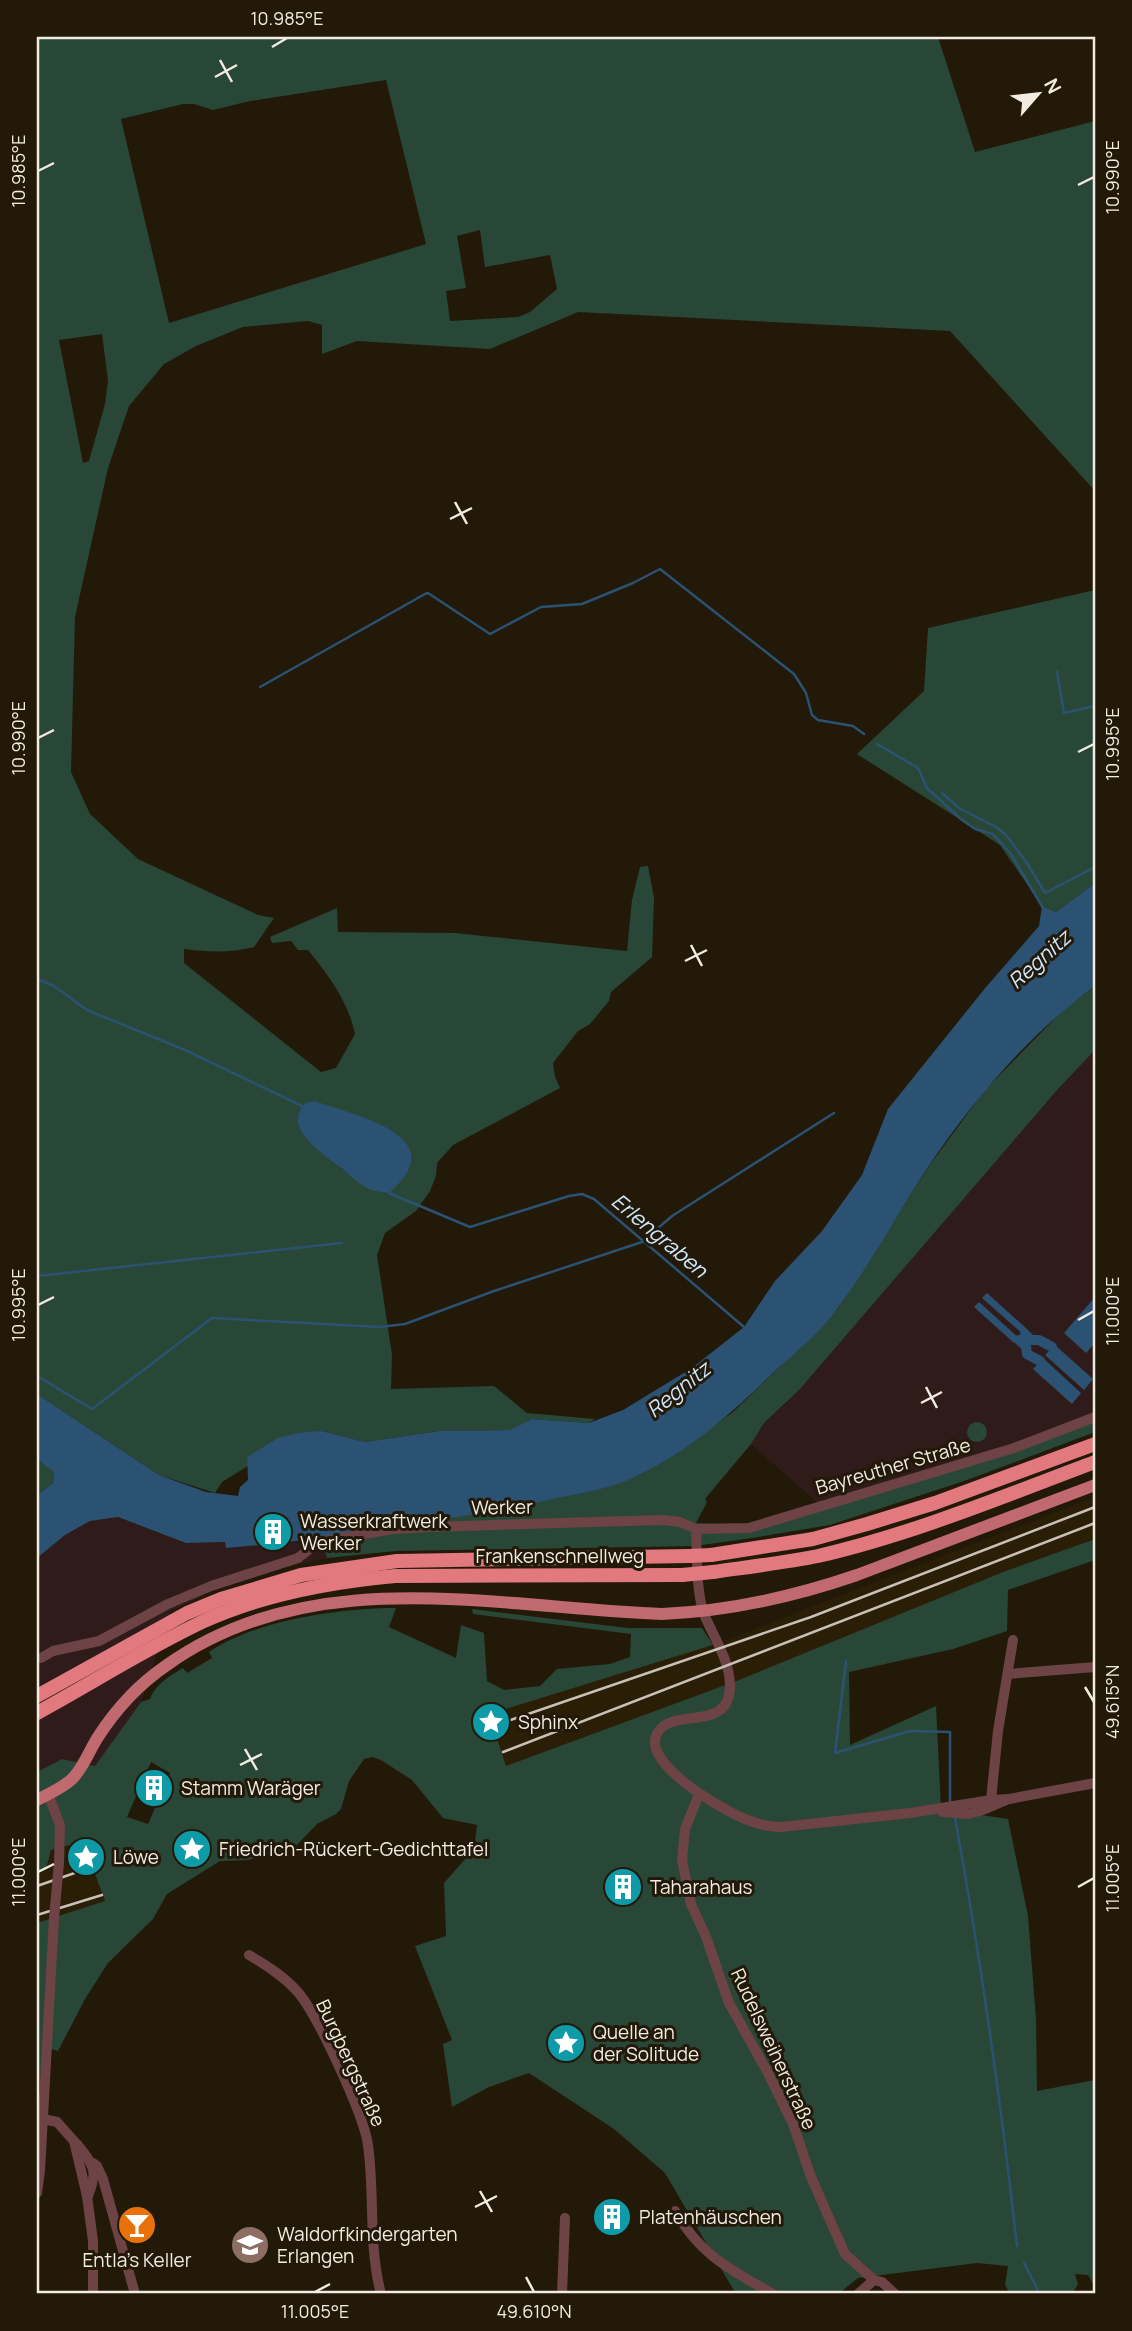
<svg xmlns="http://www.w3.org/2000/svg" width="1132" height="2331" font-family="Manrope,sans-serif">
	<style>
		.built { fill: #2b1e07 }
		.industrial { fill: #2f1c1a }
		.green { fill: #294737; fill-rule: evenodd }
		.water { fill: #2b5272 }
		.lines { fill: none; stroke-linecap: round; stroke-linejoin: round }
		.stream { stroke: #2b5272; stroke-width: 2.5 }
		.canal { stroke: #2b5272; stroke-width: 10 }
		.minor { stroke: #6d4345; stroke-width: 10 }
		.major { stroke: #c06a6f; stroke-width: 12 }
		.highway { stroke: #e1797f; stroke-width: 14 }
		.rail { stroke: #c8c1b5; stroke-width: 2.5 }
		.minor-bridge { stroke: #6d4345; stroke-width: 10 }
		.highway-bridge { stroke: #e1797f; stroke-width: 14 }
		.ticks { fill: none; stroke: #f1ebe0; stroke-width: 2.5 }
		.labels { text-anchor: middle; dominant-baseline: central; stroke-width: 6; stroke-linejoin: round; paint-order: stroke }
		.street-label { font-size: 19px; fill: #f1ebe0; stroke: #221909 }
		.poi-label { font-size: 19px; fill: #f1ebe0; stroke: #221909; text-anchor: start }
		.water-label { font-size: 21px; font-style: italic; fill: #cfe7fd; stroke: #221909 }
		.neatline { fill: none; stroke: #f1ebe0; stroke-width: 2.5 }
		.ticks-label { font-size: 18px; text-anchor: middle; fill: #f1ebe0 }
	</style>
	<rect width="100%" height="100%" fill="#221909"/>
	<g class="built">
		<polygon points="1095,1497 1095,1539 1003,1572 739,1680 505,1767 489,1714 713,1645"/>
		<polygon points="70,1844 87,1852 105,1902 37,1923 37,1872 46,1869 51,1850"/>
	</g>
	<g class="industrial">
		<polygon points="1095,1050 1095,1415 1000,1449 818,1503 751,1444 764,1423 800,1389 1058,1089"/>
		<polygon points="117,1517 186,1543 226,1542 226,1547 268,1544 266,1519 279,1518 282,1543 322,1537 327,1558 286,1567 213,1591 171,1611 141,1702 95,1766 62,1759 37,1772 37,1558 65,1535 90,1521"/>
	</g>
	<g class="green">
		<path d="M37 37H938L975 152 1095 121V491L950 331 578 312 490 349 357 341 322 354V325L308 321 243 327 196 346 164 364 129 406 108 468 75 617 71 772 90 814 138 859 258 915 274 918 254 947C230 953 209 952 184 949V963L321 1072 336 1068 355 1034C348 1001 329 976 308 950H298L291 941 272 943 270 937 337 908 338 932 455 933 627 951 632 900 640 867 648 866 654 898 652 957 611 992 609 1001 590 1024 578 1031 553 1063 555 1077 560 1088 453 1145 437 1163 436 1176 430 1191 416 1211 385 1233 377 1255 392 1355 391 1389 494 1386 527 1413 595 1419 589 1423 532 1419 511 1430 439 1431 365 1442 322 1431 247 1457 248 1466 222 1482 215 1493 159 1475 37 1394ZM386 80 426 244 169 323 121 119 183 104H194L213 110 250 101ZM480 230 485 267 550 255 557 289 530 312 518 317 450 321 446 291 466 288 457 236ZM102 334 108 381 105 404 89 461 83 463 59 340ZM306 1103 367 1188 341 1168Z"/>
		<polygon points="1095,590 1095,883 1056,912 1042,906 1000,845 857,754 924,691 928,628"/>
		<polygon points="1095,986 1095,1050 1058,1089 800,1389 764,1423 751,1444 705,1499 707,1502 696,1523 749,1525 1000,1449 1095,1415 1095,1432 967,1480 830,1525 752,1538 695,1546 396,1551 327,1558 322,1537 584,1492 637,1476 666,1460 733,1412 820,1328 839,1307 929,1166 985,1090 1065,1008"/>
		<circle cx="977" cy="1432" r="10"/>
		<polygon points="37,1459 54,1471 53,1483 37,1495"/>
		<path d="M1095 1539V1560L1008 1590 1007 1631 953 1649 849 1672 850 1745 936 1706 941 1809 1008 1819 1028 1916 1036 2019 1037 2091 1095 2080V2287L1088 2275 1075 2274 1078 2284 1072 2294H1010L1005 2285 1008 2266 977 2263 858 2278 838 2294H736L665 2173 614 2129 529 2073 489 2087 452 2107 443 2044 452 2040 415 1946 446 1936 444 1883 474 1849 477 1825 443 1818 412 1780 381 1760 372 1757 364 1759 349 1781 341 1809 336 1814 317 1824 295 1847 248 1860 220 1861 167 1894 153 1919 108 1963 85 1999 58 2051 43 2047 37 2113V1923L105 1901 87 1852 71 1857 69 1845 51 1850 46 1869 37 1872V1772L62 1759 95 1766 141 1702 150 1699C155 1684 170 1676 183 1668L187 1673 212 1658 209 1652C255 1620 341 1608 396 1608L389 1627 456 1658 461 1625 484 1633 487 1681 504 1690 540 1686 557 1669 610 1664 630 1657 631 1634 473 1614 472 1609 628 1628H702L713 1645 489 1714 506 1766 739 1680 1003 1572ZM151 1762 170 1773 148 1824 127 1817Z"/>
	</g>
	<g class="water">
		<path d="M1095 883V986C1029 1034 974 1099 928 1167 898 1213 872 1261 840 1305 822 1331 796 1352 773 1373 733 1412 690 1450 639 1475 614 1488 581 1493 553 1499 464 1519 372 1528 282 1543L279 1518 266 1520 269 1544 226 1548 225 1542 186 1543 118 1517 90 1521 65 1535 37 1558V1495L53 1483 54 1472 37 1459V1394L159 1475 206 1492 238 1496 240 1487 248 1480 247 1457 278 1438 298 1433 322 1431 365 1442 439 1431 510 1430 532 1419 589 1423 623 1410 692 1368 744 1327 775 1281 822 1231 862 1175 888 1109 986 987 1039 926 1042 906 1056 912Z"/>
		<path d="M315 1101C356 1116 456 1136 389 1193 382 1192 373 1191 367 1188 358 1184 349 1174 340 1167 324 1155 280 1126 306 1103Z"/>
		<polygon points="987,1293 1027,1329 1024,1335 982,1298"/>
		<polygon points="1095,1297 1095,1343 1086,1353 1064,1333"/>
		<polygon points="979,1302 1020,1339 1014,1343 974,1307"/>
		<polygon points="1055,1345 1093,1379 1084,1390 1045,1355"/>
		<polygon points="1043,1358 1081,1393 1072,1404 1033,1369"/>
	</g>
	<g class="lines">
		<g class="stream">
			<polyline points="1057,672 1064,713 1095,706"/>
			<polyline points="260,687 425,594 428,593 490,634 541,607 582,604 633,583 660,569 794,674 806,693 812,715 818,720 853,726 864,734"/>
			<polyline points="877,744 918,768 927,788 962,820 975,829 993,834 1011,854 1043,908"/>
			<polyline points="942,793 959,808 996,827 1006,835 1027,863 1045,893 1095,867"/>
			<polyline points="37,979 54,986 87,1010 185,1050 302,1106"/>
			<polyline points="389,1193 470,1227 569,1196 582,1194 594,1199 744,1327"/>
			<polyline points="37,1276 342,1243"/>
			<polyline points="37,1376 92,1409 212,1318 380,1327 405,1324 494,1291 642,1242 672,1216 834,1113"/>
			<polyline points="846,1661 835,1753 910,1731 950,1732 950,1802"/>
			<path d="M955 1818C981 1960 1001 2103 1017 2246"/>
			<polyline points="1024,2263 1040,2294"/>
		</g>
		<g class="canal">
			<polyline points="1025,1334 1031,1340 1039,1340 1052,1347"/>
			<polyline points="1019,1340 1026,1346 1027,1354 1040,1361"/>
		</g>
		<g class="minor">
			<path d="M696 1529C697 1553 696 1592 704 1614 713 1636 729 1659 730 1684 731 1734 675 1706 658 1732 638 1762 723 1810 745 1819 757 1824 768 1827 781 1827L910 1813 991 1800 1009 1799"/>
			<polyline points="41,1658 53,1651 99,1641 168,1604 211,1586 298,1558 316,1544 325,1541 393,1529 428,1527 663,1520 680,1522 696,1529 749,1528 1014,1448 1095,1417"/>
			<polyline points="1008,1674 1095,1667"/>
			<polyline points="48,1794 60,1825 59,1863"/>
			<polyline points="699,1794 685,1829 682,1860 691,1904 706,1937 729,2003 768,2073 793,2124 811,2177 845,2254 874,2280 882,2282 895,2294"/>
			<polyline points="991,1800 998,1731 1013,1640"/>
			<polyline points="943,1812 968,1814 983,1810 1009,1799 1095,1783"/>
			<path d="M249 1955C266 1965 282 1975 296 1990 316 2011 364 2115 368 2145 375 2195 368 2244 381 2294"/>
			<polyline points="43,2119 57,2122 74,2141 87,2196 93,2241 93,2294"/>
			<path d="M77 2144C93 2165 99 2169 88 2196"/>
			<polyline points="93,2163 97,2166 103,2179 135,2294"/>
			<polyline points="37,2193 40,2171 54,1918"/>
			<path d="M675 2211C701 2256 730 2269 773 2294"/>
			<polyline points="562,2294 565,2218"/>
			<polyline points="858,2294 874,2280"/>
		</g>
		<path class="major" d="M37 1800C50 1793 63 1788 73 1778 84 1766 89 1751 98 1737 116 1709 139 1684 167 1665 313 1561 497 1608 662 1614 729 1611 793 1597 857 1575L1095 1485"/>
		<g class="highway">
			<polyline points="711,1555 813,1539 867,1524 935,1503 1095,1444"/>
			<path d="M713 1572C748 1567 783 1563 818 1556 913 1534 1004 1496 1095 1462"/>
			<polyline points="37,1696 187,1613 221,1599 301,1575 397,1561 689,1556"/>
			<path d="M37 1713C92 1683 145 1649 202 1622 263 1594 329 1582 395 1576L682 1575"/>
		</g>
		<g class="rail">
			<polyline points="493,1726 811,1617 1095,1507"/>
			<polyline points="503,1752 1095,1523"/>
			<polyline points="37,1886 92,1867"/>
			<polyline points="37,1915 102,1895"/>
		</g>
		<polyline class="minor-bridge" points="54,1918 59,1863"/>
		<g class="highway-bridge">
			<polyline points="689,1556 711,1555"/>
			<polyline points="682,1575 713,1572"/>
		</g>
	</g>
	<path class="ticks" d="M272 47 287 38M220 60 232 82M215 77 237 65M38 171 54 163M1078 185 1094 177M455 502 467 524M450 519 472 508M38 738 54 730M1078 752 1094 744M691 945 702 966M685 961 707 950M38 1305 54 1297M1078 1320 1094 1311M926 1387 937 1408M921 1403 942 1392M1085 1687 1094 1702M245 1749 257 1770M240 1765 262 1754M38 1872 54 1864M1078 1887 1094 1878M480 2191 492 2212M475 2207 497 2196M526 2277 534 2292M315 2292 330 2284"/>
	<defs>
		<symbol id="building-disc" viewBox="-11 -11 22 22"><circle r="9.5" fill="#0f9aa8" stroke="#221909"/><path d="M-4-6H4V6H1V3H-1V6H-4ZM-2.5-4.3h1.7v1.8h-1.7ZM.8-4.3h1.7v1.8H.8ZM-2.5-1h1.7V.8h-1.7ZM.8-1h1.7V.8H.8Z" fill="#fff"/></symbol>
		<symbol id="sight-disc" viewBox="-11 -11 22 22"><circle r="9.5" fill="#0f9aa8" stroke="#221909"/><path d="M0-6L1.8-2.2L6-1.7L2.9 1.2L3.7 5.4L0 3.3L-3.7 5.4L-2.9 1.2L-6-1.7L-1.8-2.2Z" fill="#fff"/></symbol>
		<symbol id="bar-disc" viewBox="-11 -11 22 22"><circle r="9.5" fill="#e8710a" stroke="#221909"/><path d="M-6-5H6L.8 .8V4.5H3.5V6h-7V4.5H-.8V.8Z" fill="#fff"/></symbol>
		<symbol id="school-disc" viewBox="-11 -11 22 22"><circle r="9.5" fill="#8d6e63" stroke="#221909"/><path d="M0-5L7-2L0 1L-7-2ZM-4 1L0 2.5L4 1V4Q0 6-4 4Z" fill="#fff"/></symbol>
	</defs>
	<g fill-rule="evenodd">
		<use href="#building-disc" x="251" y="1510" width="44" height="44"/>
		<use href="#sight-disc" x="469" y="1700" width="44" height="44"/>
		<use href="#building-disc" x="132" y="1766" width="44" height="44"/>
		<use href="#sight-disc" x="170" y="1827" width="44" height="44"/>
		<use href="#sight-disc" x="64" y="1835" width="44" height="44"/>
		<use href="#building-disc" x="601" y="1865" width="44" height="44"/>
		<use href="#sight-disc" x="544" y="2021" width="44" height="44"/>
		<use href="#building-disc" x="590" y="2195" width="44" height="44"/>
		<use href="#bar-disc" x="115" y="2203" width="44" height="44"/>
		<use href="#school-disc" x="228" y="2223" width="44" height="44"/>
	</g>
	<g class="labels">
		<g class="street-label">
			<text transform="translate(893 1466) rotate(-16)">Bayreuther Straße</text>
			<text transform="translate(502 1507) rotate(-1)">Werker</text>
			<text x="560" y="1556">Frankenschnellweg</text>
			<text transform="translate(774 2049) rotate(65)">Rudelsweiherstraße</text>
			<text transform="translate(351 2063) rotate(65)">Burgbergstraße</text>
		</g>
		<g class="poi-label">
			<text x="300" y="1521">Wasserkraftwerk<tspan x="300" dy="22">Werker</tspan></text>
			<text x="518" y="1722">Sphinx</text>
			<text x="181" y="1788">Stamm Waräger</text>
			<text x="219" y="1849">Friedrich-Rückert-Gedichttafel</text>
			<text x="113" y="1857">Löwe</text>
			<text x="650" y="1887">Taharahaus</text>
			<text x="593" y="2032">Quelle an<tspan x="593" dy="22">der Solitude</tspan></text>
			<text x="639" y="2217">Platenhäuschen</text>
			<text x="277" y="2234">Waldorfkindergarten<tspan x="277" dy="22">Erlangen</tspan></text>
			<text x="137" y="2260" text-anchor="middle">Entla's Keller</text>
		</g>
		<g class="water-label">
			<text transform="translate(1039 959) rotate(-42)">Regnitz</text>
			<text transform="translate(660 1235) rotate(40)">Erlengraben</text>
			<text transform="translate(678 1389) rotate(-39)">Regnitz</text>
		</g>
	</g>
	<rect width="1132" height="2331" fill="none" stroke="#221909" stroke-width="77"/>
	<g transform="translate(1038 94) rotate(62)" stroke="#221909" stroke-width="5" paint-order="stroke">
	<path d="M0-5L12 26L0 18L-12 26Z" fill="#f1ebe0"/>
	<text y="-10" font-size="19" font-weight="bold" text-anchor="middle" fill="#f1ebe0">N</text>
	</g>
	<rect x="38" y="38" width="1056" height="2254" class="neatline"/>
	<g class="ticks-label">
		<text x="287" y="25">10.985°E</text>
		<text transform="translate(19 171) rotate(-90)" y="6">10.985°E</text>
		<text transform="translate(1113 177) rotate(-90)" y="6">10.990°E</text>
		<text transform="translate(19 738) rotate(-90)" y="6">10.990°E</text>
		<text transform="translate(1113 744) rotate(-90)" y="6">10.995°E</text>
		<text transform="translate(19 1305) rotate(-90)" y="6">10.995°E</text>
		<text transform="translate(1113 1311) rotate(-90)" y="6">11.000°E</text>
		<text transform="translate(1113 1702) rotate(-90)" y="6">49.615°N</text>
		<text transform="translate(19 1872) rotate(-90)" y="6">11.000°E</text>
		<text transform="translate(1113 1878) rotate(-90)" y="6">11.005°E</text>
		<text x="315" y="2318">11.005°E</text>
		<text x="534" y="2318">49.610°N</text>
	</g>
</svg>
